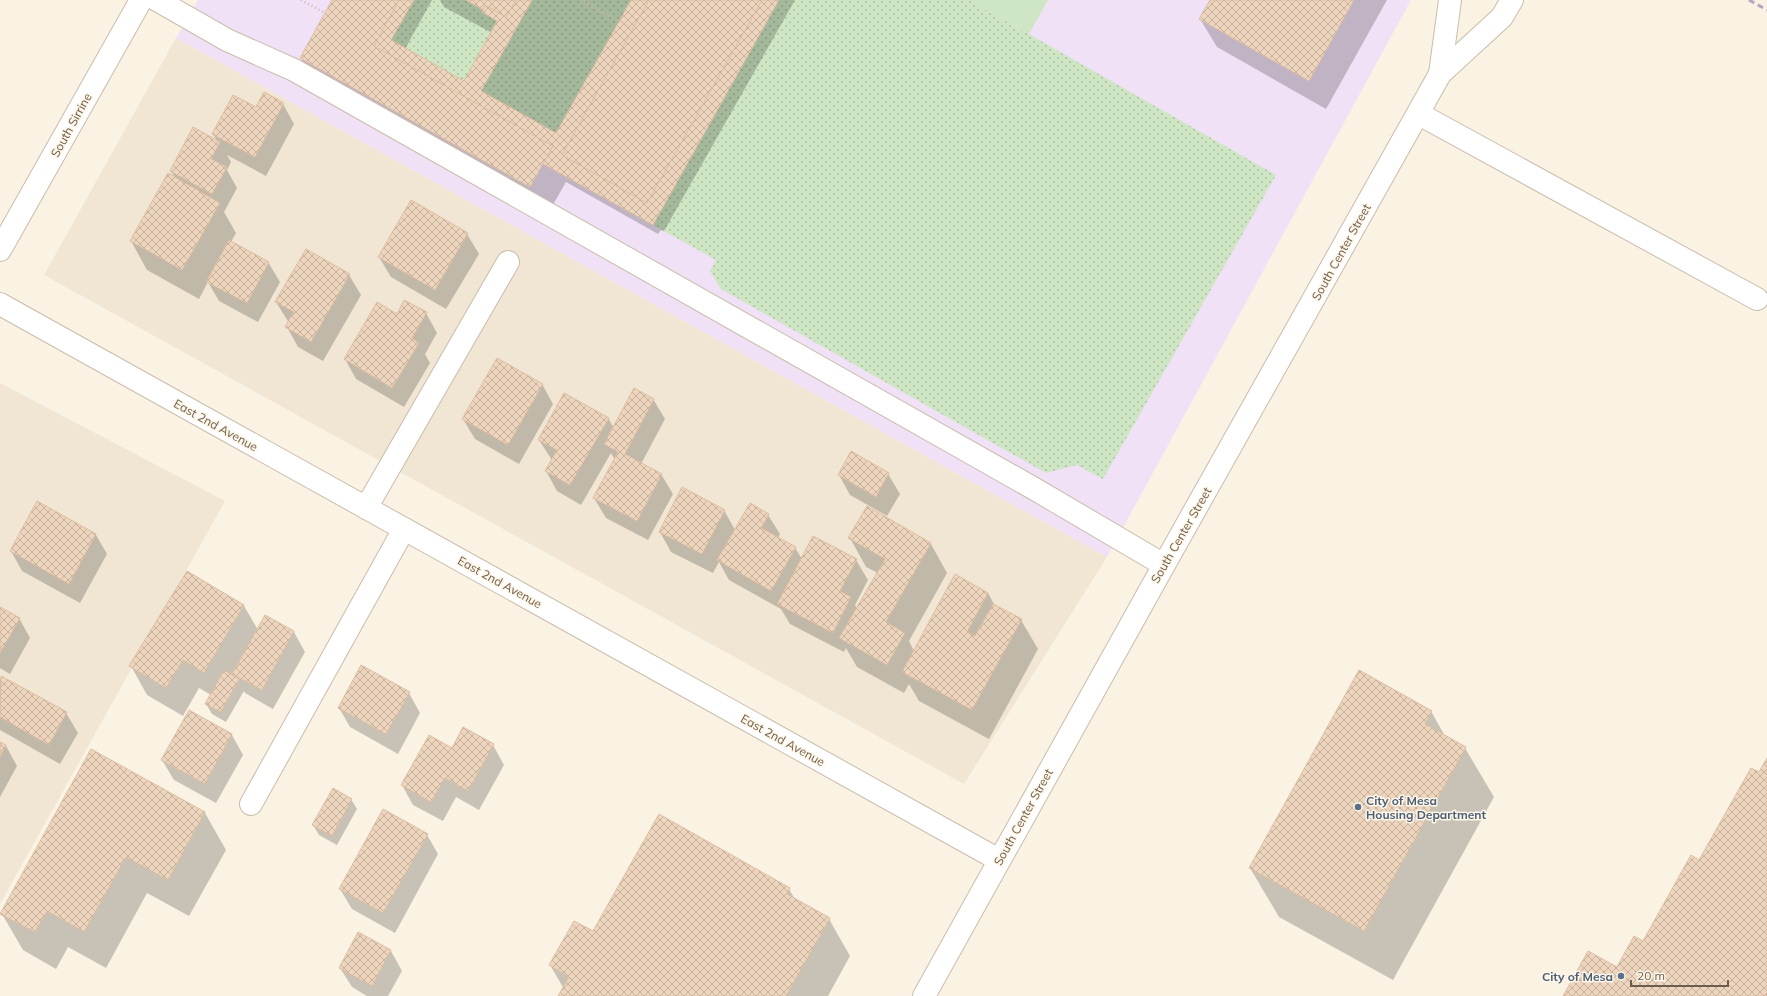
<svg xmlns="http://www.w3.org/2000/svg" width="1767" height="996" font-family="Mulish,sans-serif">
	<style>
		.residential { fill: #f1e6d3 }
		.education { fill: #f0e1f6 }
		.grass { fill: url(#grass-dots) }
		.park { fill: #cee6c4 }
		.shadow { fill: #0003 }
		.building { fill: url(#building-cross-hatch); stroke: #debd9f }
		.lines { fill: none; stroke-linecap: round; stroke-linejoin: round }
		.minor-casing { stroke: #cabcab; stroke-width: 24 }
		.path { stroke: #d1b9a1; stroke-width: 2.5; stroke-dasharray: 1 3; stroke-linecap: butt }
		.minor { stroke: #fff; stroke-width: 22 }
		.rail { stroke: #b7a4c2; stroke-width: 3; stroke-dasharray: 6 4; stroke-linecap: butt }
		.service-dot { fill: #5c6f8a; stroke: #fdf7e9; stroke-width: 1.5 }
		.labels { text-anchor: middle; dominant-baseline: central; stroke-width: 3; stroke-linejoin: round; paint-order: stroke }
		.street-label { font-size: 12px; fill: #705c4c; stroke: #fdf7e9 }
		.service-label { font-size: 12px; font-weight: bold; fill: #4e5e75; stroke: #fdf7e9; text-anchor: start }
	</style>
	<defs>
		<pattern id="grass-dots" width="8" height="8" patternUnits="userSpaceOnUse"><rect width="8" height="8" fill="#cee6c4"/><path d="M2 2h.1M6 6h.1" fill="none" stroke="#acbea1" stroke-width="1.8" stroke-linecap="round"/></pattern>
		<pattern id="building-cross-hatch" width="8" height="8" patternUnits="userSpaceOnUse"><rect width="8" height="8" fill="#edd5be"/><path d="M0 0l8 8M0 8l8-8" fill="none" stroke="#c4b09d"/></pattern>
	</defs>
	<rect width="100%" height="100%" fill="#faf3e4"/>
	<g class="residential">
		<polygon points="176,38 1107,557 964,784 44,275"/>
		<polygon points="0,383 225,501 0,904"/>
	</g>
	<polygon class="education" points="198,0 1411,0 1107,557 176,38"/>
	<g class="grass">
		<polygon points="414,0 466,0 483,10 482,12 497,21 464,81 391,40"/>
		<polygon points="532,0 631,0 556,133 481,91"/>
		<polygon points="779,0 969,0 1276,175 1103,479 1077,465 1046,473 721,289 710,271 716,260 653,225"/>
	</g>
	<polygon class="park" points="969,0 1048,0 1029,34"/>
	<g class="shadow">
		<polygon points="333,0 432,0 405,49 464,82 492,33 444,7 440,0 795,0 664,231 661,230 658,234 566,182 547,215 318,87 301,58"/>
		<polygon points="1211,0 1387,0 1326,109 1217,47 1200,19"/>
		<polygon points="283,104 294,124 266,176 227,155 231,162 227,170 237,188 224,212 236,233 231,242 268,262 280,282 258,322 219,301 208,282 199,299 147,270 131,241 175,178 171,171 217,141 213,134 256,108"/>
		<polygon points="467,234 479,254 446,309 391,277 379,257"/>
		<polygon points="306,250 349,275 361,295 323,361 298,347 287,327 289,323 276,302"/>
		<polygon points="378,304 397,315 426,313 437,333 425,354 430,363 404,407 356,379 345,359"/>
		<polygon points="542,384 553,404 519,464 475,439 463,419"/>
		<polygon points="653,399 665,419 641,464 661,474 673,494 648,540 606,518 594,498 615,460 611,453 581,505 557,491 546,471 552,460 539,440 608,418 614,428"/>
		<polygon points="852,452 888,474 900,494 887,516 850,495 839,475"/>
		<polygon points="38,503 96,535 107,554 80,603 22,571 11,551"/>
		<polygon points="867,508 931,544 947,573 909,641 914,651 988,593 995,606 1021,620 1038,649 989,739 919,701 909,684 904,693 857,667 846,648 844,652 790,624 781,609 729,580 719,562 713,573 671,552 660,532 724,510 735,530 768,515 780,534 778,538 795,548 802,559 856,560 868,580 855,605 857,609 878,573 866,567 850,538"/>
		<polygon points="187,572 244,606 258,630 265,617 294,632 305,652 273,709 245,693 244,691 226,722 212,714 206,704 211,695 199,688 183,716 147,695 131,666"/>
		<polygon points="0,608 19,618 30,638 10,674 0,668"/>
		<polygon points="2,677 66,713 78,733 60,764 0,730 0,680"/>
		<polygon points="409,693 420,713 398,754 350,727 339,708"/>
		<polygon points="1431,711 1446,738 1465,748 1494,797 1393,980 1279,917 1250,868"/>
		<polygon points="190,712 232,735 243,755 216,803 174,780 162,760"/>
		<polygon points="0,743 6,746 17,766 0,797"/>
		<polygon points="493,745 504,765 479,810 456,797 443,821 413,805 402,785 452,749"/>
		<polygon points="91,751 205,813 226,850 189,916 147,893 106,968 68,947 56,969 23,950 2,914"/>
		<polygon points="351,799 357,809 337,845 319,835 313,825"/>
		<polygon points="427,835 438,854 395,933 352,909 340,889"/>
		<polygon points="789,889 796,901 829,919 850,956 828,996 560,996 564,989 550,965"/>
		<polygon points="359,933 391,951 402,971 388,996 367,996 352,987 340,968"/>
	</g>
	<g class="building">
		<polygon points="332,0 399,0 374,46 553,146 530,187 300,58"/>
		<polygon points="399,0 414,0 391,40 464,81 497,21 482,12 485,5 506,17 516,0 532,0 481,91 556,133 631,0 649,0 562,155 647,203 762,0 779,0 653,225 543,164 553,146 374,46"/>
		<polygon points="466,0 516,0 506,17 485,5 483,10"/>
		<polygon points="649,0 762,0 647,203 562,155"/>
		<polygon points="1210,0 1354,0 1309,81 1199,19"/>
		<polygon points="264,92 284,103 255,157 212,134 233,95 256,107"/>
		<polygon points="193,127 220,142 211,159 227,167 212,194 170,171"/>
		<polygon points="168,173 220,203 182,270 130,241"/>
		<polygon points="411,200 468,233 435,290 378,257"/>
		<polygon points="229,240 269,262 247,303 206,282"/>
		<polygon points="306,249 350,274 311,342 285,327 294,312 275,302"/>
		<polygon points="404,300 427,312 412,338 419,343 392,388 344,359 377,302 397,314"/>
		<polygon points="497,358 543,384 508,445 462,419"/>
		<polygon points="634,388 654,399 625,454 662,474 637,521 593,498 618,452 604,444"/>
		<polygon points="564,393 609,418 570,485 545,471 557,450 538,440"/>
		<polygon points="851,451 889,473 876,497 838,475"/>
		<polygon points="682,487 725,510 702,554 659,532"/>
		<polygon points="37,501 96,534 69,584 10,551"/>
		<polygon points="750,503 769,514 761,528 796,547 771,591 717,560"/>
		<polygon points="867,506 931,543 886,622 905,633 887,665 839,638 885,559 848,538"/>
		<polygon points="813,536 857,559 840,591 851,597 833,633 777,604"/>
		<polygon points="187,571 244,605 204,673 183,660 166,688 129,666"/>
		<polygon points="955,574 988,593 967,632 975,636 993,604 1022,619 972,710 902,672"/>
		<polygon points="0,607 20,618 0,653"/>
		<polygon points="265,615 294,631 262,690 232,674"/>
		<polygon points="361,665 410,692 386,734 338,708"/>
		<polygon points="224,670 239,679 221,712 205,704"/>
		<polygon points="1359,670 1432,711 1425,724 1466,747 1364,931 1249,868"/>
		<polygon points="1,676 67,712 49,745 0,717"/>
		<polygon points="189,710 232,734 205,784 161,760"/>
		<polygon points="463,727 494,744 468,791 445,778 431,802 401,785 429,735 452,748"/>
		<polygon points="0,742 6,745 0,757"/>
		<polygon points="91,749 205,812 168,880 126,857 84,932 47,911 35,932 0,914"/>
		<polygon points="1767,758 1767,996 1563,996 1588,951 1617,967 1634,936 1643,941 1691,855 1699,860 1751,768 1759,772"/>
		<polygon points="333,788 352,799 332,836 312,825"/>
		<polygon points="383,809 428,834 383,913 339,889"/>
		<polygon points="659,814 790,888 787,894 830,918 786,996 558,996 569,977 549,965 574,921 593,931"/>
		<polygon points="358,932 391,950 372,986 339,968"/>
	</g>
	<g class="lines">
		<defs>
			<g id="minor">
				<polyline points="157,0 227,40 294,70 1033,488 1164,565"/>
				<polyline points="1440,74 1450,0"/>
				<polyline points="1419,114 1757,299"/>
				<polyline points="0,250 141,0"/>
				<polyline points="0,304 999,860"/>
				<polyline points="366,508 508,262"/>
				<polyline points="251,804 404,529"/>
				<polyline points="924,996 1164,565 1440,74 1502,17 1512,0"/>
			</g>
		</defs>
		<use href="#minor" class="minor-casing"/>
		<g class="path">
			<polyline points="301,0 325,13"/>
			<polyline points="581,0 633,29"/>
		</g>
		<use href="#minor" class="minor"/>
		<polyline class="rail" points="1749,0 1767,10"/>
	</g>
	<g class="service-dot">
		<circle cx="1358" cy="807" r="4"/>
		<circle cx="1621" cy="976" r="4"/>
	</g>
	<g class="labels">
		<g class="street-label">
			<text transform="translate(71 125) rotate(-61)">South Sirrine</text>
			<text transform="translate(1341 252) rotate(-61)">South Center Street</text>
			<text transform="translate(216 425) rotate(29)">East 2nd Avenue</text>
			<text transform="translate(1181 535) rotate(-60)">South Center Street</text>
			<text transform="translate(500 582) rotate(29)">East 2nd Avenue</text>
			<text transform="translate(783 740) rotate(29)">East 2nd Avenue</text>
			<text transform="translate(1023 817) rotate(-61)">South Center Street</text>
		</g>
		<g class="service-label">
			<text x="1366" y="800">City of Mesa<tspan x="1366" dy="14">Housing Department</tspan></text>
			<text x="1613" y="976" text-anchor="end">City of Mesa</text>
		</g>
	</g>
	<path d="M1631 980v6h97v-6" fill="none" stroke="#705c4c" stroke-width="2"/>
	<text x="1637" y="980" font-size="12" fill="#705c4c" stroke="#fdf7e9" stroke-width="3" paint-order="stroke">20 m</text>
</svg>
